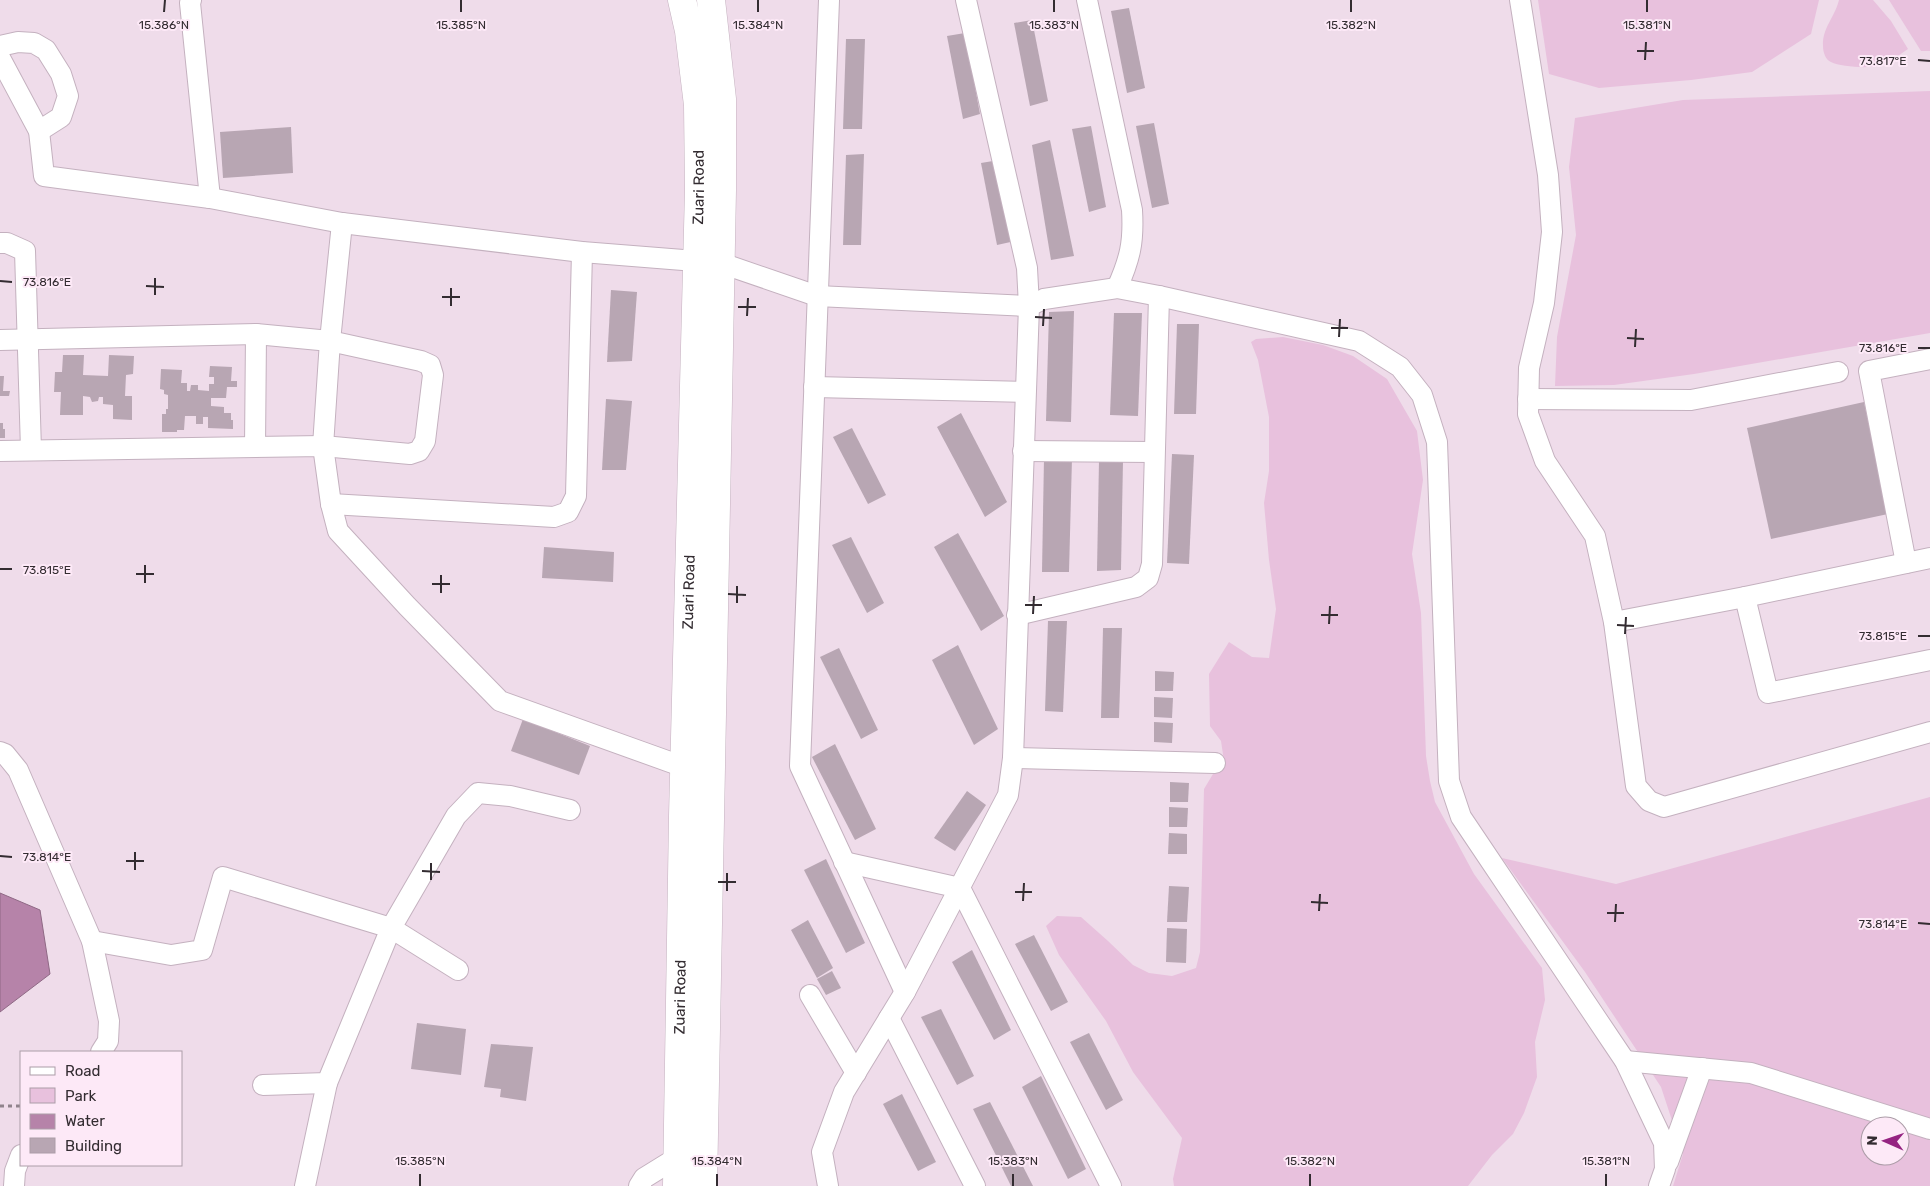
<svg xmlns="http://www.w3.org/2000/svg" width="1930" height="1186" font-family="Rubik,sans-serif">
	<style>
		.green { fill: #e8c1dd; fill-rule: evenodd }
		.water { fill: #b683a9; stroke: #8f6985 }
		.building { fill: #b8a6b3 }
		.lines { fill: none; stroke-linecap: round; stroke-linejoin: round }
		.minor-casing { stroke: #c4b1bf; stroke-width: 22 }
		.highway-casing { stroke: #c4b1bf; stroke-width: 29 }
		.path { stroke: #90838c; stroke-width: 3; stroke-dasharray: 4 4; stroke-linecap: butt }
		.minor { stroke: #fff; stroke-width: 20 }
		.highway { stroke: #fff; stroke-width: 28 }
		.ticks { fill: none; stroke: #332c31; stroke-width: 2 }
		.labels { text-anchor: middle; dominant-baseline: central; stroke-width: 4; stroke-linejoin: round; paint-order: stroke }
		.street-label { font-size: 15px; fill: #332c31; stroke: #fde9f7 }
		.ticks-label { font-size: 12px; text-anchor: middle; fill: #332c31; stroke: #fde9f7; stroke-width: 4; stroke-linejoin: round; paint-order: stroke }
	</style>
	<rect width="100%" height="100%" fill="#efdcea"/>
	<g class="green">
		<polygon points="1538,0 1819,0 1811,34 1752,72 1691,80 1599,88 1549,74"/>
		<path d="M1839 0H1873L1891 21 1908 49C1899 55 1891 62 1881 65 1871 69 1841 67 1831 62 1826 60 1823 53 1823 46 1822 28 1835 17 1839 0Z"/>
		<polygon points="1889,0 1930,0 1930,51 1921,51"/>
		<polygon points="1930,91 1930,333 1694,374 1614,385 1555,386 1557,337 1576,235 1569,167 1575,118 1683,100"/>
		<polygon points="1283,337 1323,345 1353,356 1387,379 1417,431 1423,480 1412,554 1421,613 1426,756 1430,781 1435,802 1474,874 1542,968 1545,1000 1535,1042 1537,1077 1524,1113 1513,1134 1492,1155 1468,1186 1174,1186 1173,1179 1182,1138 1133,1072 1106,1021 1059,955 1046,926 1057,916 1081,917 1108,941 1133,965 1149,973 1172,976 1196,968 1200,952 1204,789 1213,774 1224,761 1221,741 1210,726 1209,674 1229,642 1252,657 1269,658 1276,609 1269,560 1264,503 1269,471 1269,417 1258,360 1251,342 1256,339"/>
		<path d="M1930 797V1186H1673L1683 1154 1661 1087 1585 972 1502 858 1616 884ZM1870 1126H1900V1156H1870Z"/>
	</g>
	<polygon class="water" points="0,893 40,910 50,974 0,1012"/>
	<g class="building">
		<polygon points="1129,8 1145,88 1127,93 1111,11"/>
		<polygon points="1032,20 1048,101 1030,106 1014,23"/>
		<polygon points="965,33 980,114 963,119 947,36"/>
		<polygon points="846,39 865,39 862,129 843,129"/>
		<polygon points="1154,123 1169,204 1152,208 1136,126"/>
		<polygon points="1091,126 1106,207 1089,212 1072,129"/>
		<polygon points="291,127 293,173 223,178 220,132"/>
		<polygon points="1050,140 1074,256 1051,260 1032,145"/>
		<polygon points="864,154 861,245 843,245 846,155"/>
		<polygon points="999,160 1015,241 997,245 981,163"/>
		<polygon points="611,290 637,292 632,361 607,362"/>
		<polygon points="1074,311 1071,422 1046,421 1049,312"/>
		<polygon points="1114,313 1142,313 1138,416 1110,415"/>
		<polygon points="1177,324 1199,324 1196,414 1174,414"/>
		<polygon points="63,355 84,355 83,375 108,376 109,355 134,356 133,374 126,375 125,396 132,396 132,420 113,419 113,405 103,404 103,397 99,397 98,401 92,402 90,397 83,396 83,415 60,415 61,392 54,392 55,372 62,372"/>
		<polygon points="210,366 232,367 231,381 237,381 237,387 227,387 226,398 211,398 211,406 224,407 224,413 231,413 231,420 233,420 233,429 208,428 208,417 203,417 203,424 196,424 196,416 185,416 184,430 177,430 177,432 162,432 162,414 166,414 166,409 168,409 168,395 164,394 164,390 160,389 161,369 182,370 181,383 187,383 187,391 190,391 191,385 198,385 198,390 209,391 209,384 214,384 214,377 209,377"/>
		<polygon points="0,376 4,376 3,391 10,391 9,396 0,396"/>
		<polygon points="606,399 632,401 626,470 602,470"/>
		<polygon points="1864,402 1888,514 1771,539 1747,428"/>
		<polygon points="961,413 1007,502 985,517 937,427"/>
		<polygon points="0,423 3,423 3,429 5,429 5,438 0,438"/>
		<polygon points="852,428 886,495 868,504 833,437"/>
		<polygon points="1172,454 1194,455 1189,564 1167,563"/>
		<polygon points="1044,458 1072,458 1069,572 1042,572"/>
		<polygon points="1099,460 1123,460 1121,570 1097,571"/>
		<polygon points="958,533 1004,616 981,631 934,547"/>
		<polygon points="851,537 884,603 867,613 832,545"/>
		<polygon points="544,547 614,552 613,582 542,578"/>
		<polygon points="1048,621 1067,621 1063,712 1045,711"/>
		<polygon points="1103,628 1122,628 1119,718 1101,718"/>
		<polygon points="958,645 998,729 974,745 932,660"/>
		<polygon points="839,648 878,730 861,739 820,657"/>
		<polygon points="1155,671 1174,672 1173,691 1155,691"/>
		<polygon points="1154,697 1173,698 1172,718 1154,717"/>
		<polygon points="523,719 590,746 579,775 511,751"/>
		<polygon points="1154,722 1173,723 1172,743 1154,742"/>
		<polygon points="835,744 876,829 855,840 812,757"/>
		<polygon points="1170,782 1189,783 1188,802 1170,802"/>
		<polygon points="967,791 986,805 955,851 934,838"/>
		<polygon points="1169,807 1188,808 1187,827 1169,827"/>
		<polygon points="1169,833 1187,834 1187,854 1168,854"/>
		<polygon points="826,859 865,943 846,953 804,870"/>
		<polygon points="1169,886 1189,887 1187,922 1167,922"/>
		<polygon points="808,920 833,968 817,978 791,930"/>
		<polygon points="1167,928 1187,929 1186,963 1166,962"/>
		<polygon points="1034,935 1068,1002 1051,1011 1015,944"/>
		<polygon points="972,950 1011,1030 994,1040 952,962"/>
		<polygon points="832,971 841,988 826,995 817,979"/>
		<polygon points="941,1009 974,1076 957,1085 921,1017"/>
		<polygon points="417,1023 466,1029 461,1075 411,1069"/>
		<polygon points="1089,1033 1123,1100 1106,1110 1070,1042"/>
		<polygon points="491,1044 533,1047 526,1101 500,1097 501,1089 484,1087"/>
		<polygon points="1041,1076 1086,1169 1068,1179 1022,1087"/>
		<polygon points="902,1094 936,1162 918,1171 883,1104"/>
		<polygon points="990,1102 1033,1186 1011,1186 973,1109"/>
	</g>
	<g class="lines">
		<defs>
			<g id="minor">
				<polyline points="191,0 190,3 210,198"/>
				<polyline points="829,0 800,766 905,992"/>
				<path d="M1087 0 1132 210C1134 242 1130 259 1117 288"/>
				<polyline points="1520,0 1548,175 1552,232 1544,303 1529,368 1528,414 1545,461 1595,536 1614,622 1636,786 1649,801 1664,807 1930,732"/>
				<polyline points="0,46 18,42 34,43 46,50 61,74 68,96 61,117 39,131"/>
				<polyline points="0,58 39,131 44,176 210,198 342,223 582,252 721,263 817,296 1029,306 1044,299 1117,288 1159,296 1359,341 1400,367 1422,395 1437,442 1449,781 1461,817 1625,1061 1664,1143 1665,1169 1659,1186"/>
				<polyline points="342,223 330,341 323,446 331,504 338,531 407,606 500,701 684,767"/>
				<polyline points="0,243 7,243 25,251 31,450"/>
				<polyline points="0,340 256,334 330,341 421,361 430,365 433,375 425,441 419,451 410,454 323,446 0,451"/>
				<polyline points="814,387 1025,392"/>
				<polyline points="1528,399 1691,400 1838,372"/>
				<polyline points="255,447 256,334"/>
				<polyline points="1023,451 1153,452"/>
				<polyline points="331,504 554,517 568,512 576,496 582,252"/>
				<polyline points="1930,558 1745,597 1768,693 1930,660"/>
				<polyline points="1906,563 1869,371 1930,359"/>
				<polyline points="1017,615 1136,587 1148,578 1152,564 1159,296"/>
				<polyline points="1614,622 1745,597"/>
				<polyline points="0,752 5,754 18,770 92,941 109,1021 108,1041 101,1052"/>
				<polyline points="1013,758 1215,763"/>
				<polyline points="844,862 960,888 1111,1186"/>
				<polyline points="92,941 171,955 202,950 223,877 391,928 327,1083 263,1085"/>
				<polyline points="458,970 391,928 456,816 478,793 510,796 570,810"/>
				<polyline points="810,995 856,1073"/>
				<polyline points="889,1018 975,1186"/>
				<polyline points="1625,1061 1751,1073 1930,1129"/>
				<polyline points="1668,1162 1702,1068"/>
				<polyline points="14,1186 15,1171 21,1155"/>
				<polyline points="305,1186 327,1083"/>
				<polyline points="639,1186 644,1178 678,1157"/>
				<polyline points="828,1186 822,1152 844,1092 905,992 1008,795 1013,758 1029,306 1027,268 966,0"/>
			</g>
			<g id="highway">
				<path id="s1" d="M677 1186 683 816 699 190 698 105 689 31 682 0"/>
				<polyline points="703,1186 722,190 722,99 711,0"/>
			</g>
		</defs>
		<use href="#minor" class="minor-casing"/>
		<use href="#highway" class="highway-casing"/>
		<polyline class="path" points="0,1106 21,1106"/>
		<use href="#minor" class="minor"/>
		<use href="#highway" class="highway"/>
	</g>
	<path class="ticks" d="M164 12 165 0M461 12V0M758 12V0M1054 12V0M1351 12V0M1647 12V0M1637 51H1654M1645 60 1646 42M1918 60 1930 61M0 281 12 282M146 286 164 287M155 295V278M442 297H460M451 306V288M738 307H756M747 316 748 298M1035 317 1052 318M1043 326 1044 309M1331 328H1348M1339 337 1340 319M1627 338 1644 339M1635 347 1636 329M1918 348H1930M0 569H12M136 574H154M145 583V565M432 584H450M441 593V575M728 594 746 595M737 603V586M1025 605H1042M1033 614 1034 596M1321 615H1338M1329 624 1330 606M1617 625 1634 626M1625 634 1626 617M1918 636H1930M0 856 12 857M126 861H144M135 870V852M422 871 440 872M431 880V863M718 882H736M727 891V873M1015 892H1032M1023 901 1024 883M1311 902 1328 903M1319 911 1320 894M1607 913H1624M1615 922 1616 904M1918 923 1930 924M420 1186V1174M717 1186V1174M1013 1186V1174M1310 1186V1174M1606 1186V1174"/>
	<g class="labels">
		<g class="street-label">
			<text stroke="none"><textPath href="#s1" startOffset="999">Zuari Road</textPath></text>
			<text stroke="none"><textPath href="#s1" startOffset="594">Zuari Road</textPath></text>
			<text stroke="none"><textPath href="#s1" startOffset="189">Zuari Road</textPath></text>
		</g>
	</g>
	<g class="ticks-label">
		<text x="164" y="29">15.386°N</text>
		<text x="461" y="29">15.385°N</text>
		<text x="758" y="29">15.384°N</text>
		<text x="1054" y="29">15.383°N</text>
		<text x="1351" y="29">15.382°N</text>
		<text x="1647" y="29">15.381°N</text>
		<text x="1883" y="65">73.817°E</text>
		<text x="47" y="286">73.816°E</text>
		<text x="1883" y="352">73.816°E</text>
		<text x="47" y="574">73.815°E</text>
		<text x="1883" y="640">73.815°E</text>
		<text x="47" y="861">73.814°E</text>
		<text x="1883" y="928">73.814°E</text>
		<text x="420" y="1165">15.385°N</text>
		<text x="717" y="1165">15.384°N</text>
		<text x="1013" y="1165">15.383°N</text>
		<text x="1310" y="1165">15.382°N</text>
		<text x="1606" y="1165">15.381°N</text>
	</g>
	<rect x="20" y="1051" width="162" height="115" fill="#fde9f7" stroke="#ac9da8"/>
	<rect x="30" y="1067" width="25" height="8" fill="#ffffff" stroke="#ac9da8"/>
	<text x="65" y="1076" font-size="15" fill="#332c31">Road</text>
	<rect x="30" y="1088" width="25" height="15" fill="#e8c1dd" stroke="#ac9da8"/>
	<text x="65" y="1101" font-size="15" fill="#332c31">Park</text>
	<rect x="30" y="1114" width="25" height="15" fill="#b683a9" stroke="#ac9da8"/>
	<text x="65" y="1126" font-size="15" fill="#332c31">Water</text>
	<rect x="30" y="1138" width="25" height="15" fill="#b8a6b3" stroke="#ac9da8"/>
	<text x="65" y="1151" font-size="15" fill="#332c31">Building</text>
	<g transform="translate(1885 1141) rotate(272)"><circle r="24" fill="#fde9f7" stroke="#ac9da8"/>
	<path d="M0-4L9 19L0 12L-9 19Z" fill="#952381"/>
	<text y="-8" font-size="14" font-weight="bold" text-anchor="middle" fill="#332c31">N</text>
	</g>
</svg>
